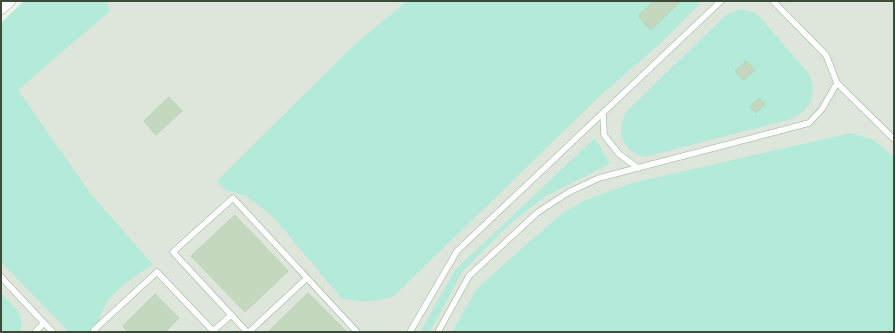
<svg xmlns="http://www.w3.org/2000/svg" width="895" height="333" font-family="Helvetica,sans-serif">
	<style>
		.industrial { fill: #dee6dc }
		.green { fill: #b4ead9 }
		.building { fill: #c4d8c0; stroke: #b8d3b3 }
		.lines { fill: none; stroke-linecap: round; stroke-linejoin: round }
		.service-casing { stroke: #afc2ad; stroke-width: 7 }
		.minor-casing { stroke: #afc2ad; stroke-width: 12 }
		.service { stroke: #fff; stroke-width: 5.5 }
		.minor { stroke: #fff; stroke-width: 11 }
	</style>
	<rect width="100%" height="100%" fill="#ecf6eb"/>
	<polygon class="industrial" points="32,1 894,1 894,332 1,332 1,30"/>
	<g class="green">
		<path d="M24 1H106L110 11 18 90 90 193 153 265C127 281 98 299 98 332H69L1 262V23Z"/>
		<path d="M407 1H701L699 5 662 42 600 96 394 296C375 303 360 303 341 298L275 219 247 196 225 190 217 181 354 45Z"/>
		<path d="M742 9 757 14 810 75C818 96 809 113 788 120L645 157C623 152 615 132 626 112L727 14Z"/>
		<polygon points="851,133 874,140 894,157 894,332 452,332 477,288 560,215 583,201 632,183"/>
		<polygon points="595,138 610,164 546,196 511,223 462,272 430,332 420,332 455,270"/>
		<path d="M1 293C12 305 26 315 20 332H1Z"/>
	</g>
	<g class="building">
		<polygon points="654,1 681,1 651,30 638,16"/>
		<polygon points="746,61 755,70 744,80 735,71"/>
		<polygon points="169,97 182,111 156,135 144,121"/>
		<polygon points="759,98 765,104 756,113 750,107"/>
		<polygon points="235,215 288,271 245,312 191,256"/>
		<polygon points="308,293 347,332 268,332"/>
		<polygon points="155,294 179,318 165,332 128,332 123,326"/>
	</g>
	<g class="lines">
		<defs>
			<g id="service">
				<polyline points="837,83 894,139"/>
				<polyline points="603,113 604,135 619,154 638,168"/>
				<polyline points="1,277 44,323 35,332"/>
				<polyline points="44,323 53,332"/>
				<polyline points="96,332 94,330 157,272 214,332"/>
				<polyline points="212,332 231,315"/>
				<polyline points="247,332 173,252 233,198 307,278"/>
				<polyline points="249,332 307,278 357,332"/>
				<polyline points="410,332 457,251 721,1"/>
				<polyline points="438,332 469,276 538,212 569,192 599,178 809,123 822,109 837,83 826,55 773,1"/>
			</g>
			<polyline id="minor" points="1,9 10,1"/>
		</defs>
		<use href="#service" class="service-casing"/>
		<use href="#minor" class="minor-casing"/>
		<use href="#service" class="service"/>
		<use href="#minor" class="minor"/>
	</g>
	<rect width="895" height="333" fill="none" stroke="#3b4a39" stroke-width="4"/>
</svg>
